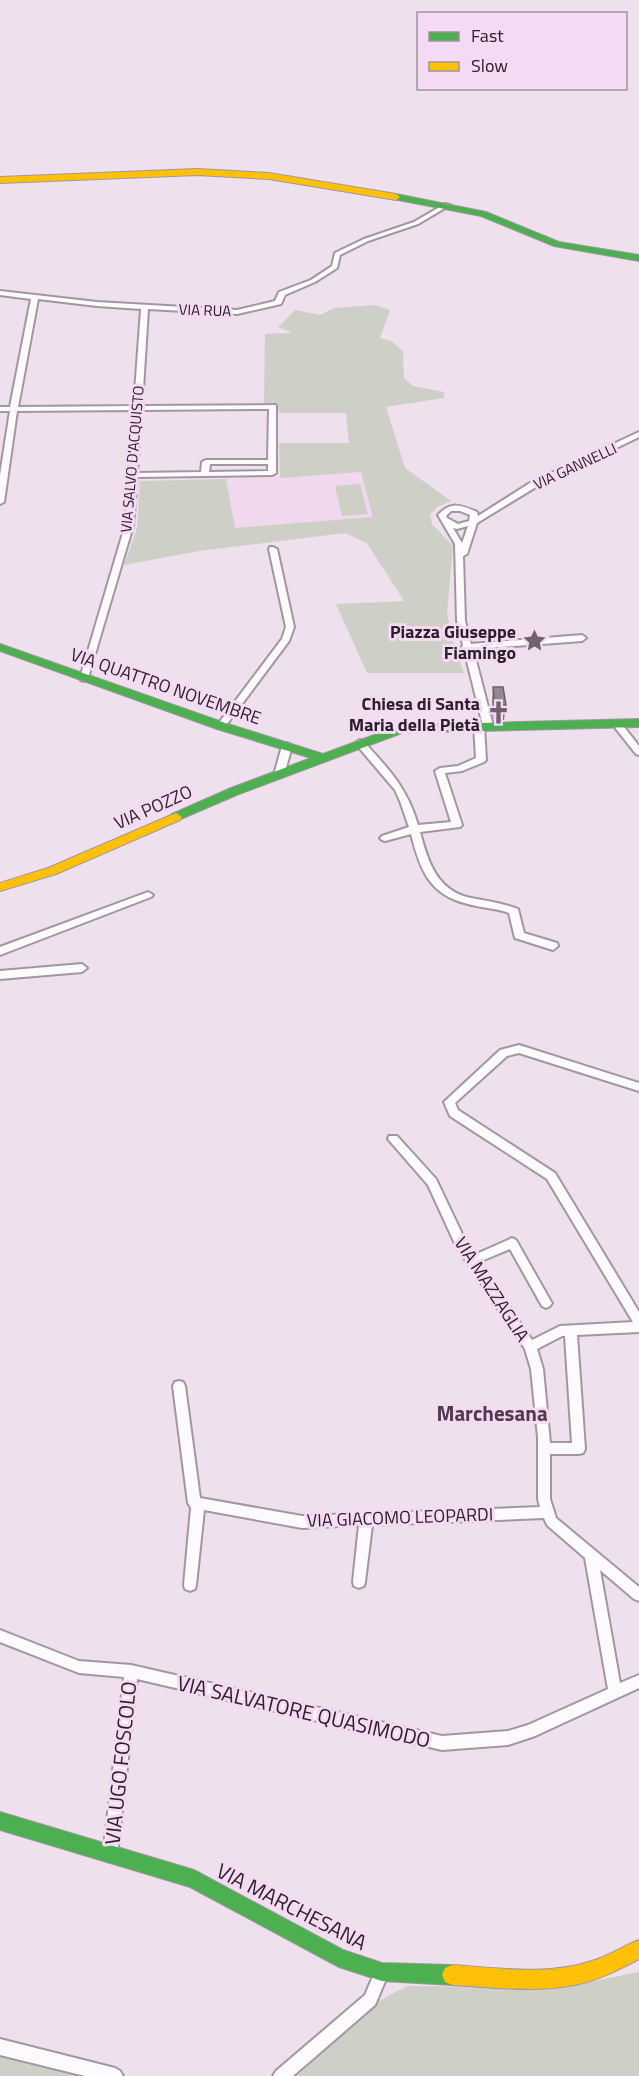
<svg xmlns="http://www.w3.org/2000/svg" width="639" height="2076" font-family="'Titillium Web',sans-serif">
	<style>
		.built { fill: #f0d8ee }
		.green { fill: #cecfc6 }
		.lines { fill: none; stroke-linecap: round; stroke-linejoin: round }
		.street-casing { stroke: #a297a1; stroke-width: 4 }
		.fast-casing { stroke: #a297a1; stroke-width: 2 }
		.slow-casing { stroke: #a297a1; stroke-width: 2 }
		.street { fill: #fcfafc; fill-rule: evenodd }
		.fast { fill: #4caf50; fill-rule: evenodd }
		.slow { fill: #ffc107; fill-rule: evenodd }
		.wall { fill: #7f767e }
		.building { fill: #948993; stroke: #686067; stroke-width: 1.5 }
		.labels { text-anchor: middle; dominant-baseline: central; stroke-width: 6; stroke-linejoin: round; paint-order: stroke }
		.far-street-label { font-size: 15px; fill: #2b212a; stroke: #f4daf3 }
		.poi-label { font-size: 18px; font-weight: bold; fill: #2b212a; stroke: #f4daf3; text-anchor: end }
		.street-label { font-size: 18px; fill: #2b212a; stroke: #f4daf3 }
		.quarter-label { font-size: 21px; font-weight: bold; fill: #503b4f; stroke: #f4daf3 }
		.near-street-label { font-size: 21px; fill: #2b212a; stroke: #f4daf3 }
	</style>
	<rect width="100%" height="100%" fill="#eee0ed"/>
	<polygon class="built" points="361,472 374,517 235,528 226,479"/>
	<g class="green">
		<polygon points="375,305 390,310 380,338 391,341 403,351 404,378 413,386 444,392 444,398 386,407 405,468 451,501 437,507 430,515 432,524 453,546 447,613 452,639 464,673 367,673 336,604 404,601 367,543 345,533 199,551 124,565 137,528 140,481 226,479 235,528 373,517 361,472 280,478 279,443 349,443 346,413 279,413 278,403 264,403 265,334 292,333 278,327 295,310 320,315 334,308"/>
		<polygon points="360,484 368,514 342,516 335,486"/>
		<polygon points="639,1972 639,2076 297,2076 377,2002 407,1986 564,1987"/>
		<polygon points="0,2055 85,2076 0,2076"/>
	</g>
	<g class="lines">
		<defs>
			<g id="street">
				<path d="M445 204 450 205 418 224 368 241 340 255 337 268 315 282 285 295 281 304 237 314 148 309 142 406 276 405V473L272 475 137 477 133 526 88 678 84 681 81 680 80 678 125 526 129 477 127 475 129 473 134 410 17 411 4 502 0 504V475L10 411H0V407H10L31 299 0 295V291L97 302 237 310 275 301 279 292 311 280 332 266 335 253 364 239 414 222ZM38 299 97 306 141 309 134 406 18 407ZM269 409 268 460H206L202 462 201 472 137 473 141 410ZM210 464H268V471L209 472Z"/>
				<path d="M639 432V437L536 487 477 523 467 554 463 556 465 621 471 644 582 635 586 638 582 641 473 649 493 726 488 729 484 726 486 760 484 762 462 771 445 773 462 825 460 827 420 832C428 862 437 891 471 898 487 901 502 903 518 909L524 933 557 943 558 946 553 950 515 938 509 913C496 908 482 908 468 904 429 895 420 869 411 834L385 841 382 840 380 838 382 836 409 827 400 801 395 790 355 743 360 740 363 741C389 769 407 788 418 825L451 822 435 771 440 768 458 766 476 758 474 726 479 723 483 726 464 649 462 647 463 645 457 621 455 544 438 515C451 501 461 505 477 512L478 516 530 483ZM451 511H460L470 515 469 521 458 524 447 518 446 516ZM468 526 462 543 453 528 457 529Z"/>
				<polygon points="270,547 273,547 277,549 294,627 289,641 224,728 218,728 216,726 218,724 282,639 286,627 269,549"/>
				<polygon points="618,722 621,723 639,746 639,755 636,754 613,725"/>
				<polygon points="287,743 292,746 284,775 279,778 276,777 274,775 282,746"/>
				<polygon points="148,892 153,895 151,897 0,955 0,947"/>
				<polygon points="82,964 87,968 82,972 0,979 0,971"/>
				<path d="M519 1045 639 1083V1091L519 1053 507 1056 455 1103 458 1110 555 1173 639 1312V1332L577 1335 585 1449 583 1453 579 1454H550V1499L556 1518 639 1587V1601L634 1599 600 1570 620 1683 639 1675V1688L535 1736 508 1745 442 1750 137 1679 117 1855 115 1860 110 1862 105 1860 103 1855 124 1677 79 1673 0 1642V1630L79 1661 131 1665 442 1736 508 1731 528 1725 608 1689 585 1558 547 1525 544 1518 372 1525 365 1582 364 1586 359 1588 354 1586 353 1582 359 1525 302 1528 204 1510 196 1585 195 1589 190 1591 185 1589 184 1585 191 1508 188 1503 173 1386 175 1382 179 1381 183 1382 185 1386 200 1498 302 1516 540 1507 538 1499V1437L531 1369 525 1349 456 1246 428 1185 388 1139 389 1136H397L436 1179 465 1240 474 1255 508 1240 512 1238 516 1240 550 1300 552 1303 550 1306 546 1308 542 1306 510 1249 479 1262 532 1340 560 1326 633 1322 547 1179 450 1116 444 1102 500 1050ZM562 1336H565L572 1443H550L543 1369 537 1349Z"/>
				<polygon points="382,1965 387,1967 389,1972 375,2005 293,2076 273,2076 276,2071 365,1995 377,1967"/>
				<polygon points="0,2039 115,2068 120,2071 123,2076 85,2076 0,2055"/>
			</g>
			<g id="fast">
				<polygon points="396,194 486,212 559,242 639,255 639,261 554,246 481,216 393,199 393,195"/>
				<polygon points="0,644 225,723 323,754 401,725 639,719 639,727 402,733 239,794 176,821 170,817 172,814 231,788 311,758 217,729 0,651"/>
				<polygon points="0,1812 194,1870 343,1950 382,1963 452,1965 459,1968 462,1975 459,1982 452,1985 382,1981 339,1967 190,1887 0,1830"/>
			</g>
			<g id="slow">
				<polygon points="197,169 269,173 396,194 400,197 396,200 269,179 197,175 0,183 0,177"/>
				<polygon points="176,813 182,817 180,820 56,874 0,891 0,883 48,868"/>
				<path d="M639 1940V1959C618 1970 597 1981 574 1985 534 1993 492 1987 452 1985L445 1982 442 1975 445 1968 452 1965C499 1968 547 1976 592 1961 609 1956 623 1946 639 1940Z"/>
			</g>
		</defs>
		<use href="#street" class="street-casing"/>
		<use href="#fast" class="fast-casing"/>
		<use href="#slow" class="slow-casing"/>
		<use href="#street" class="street"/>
		<use href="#fast" class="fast"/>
		<use href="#slow" class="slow"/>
	</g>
	<polygon class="wall" points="493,687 506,705 504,720 494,720 492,702"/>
	<polygon class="building" points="493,687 503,687 506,705 495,705"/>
	<defs>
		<symbol id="sight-bare" viewBox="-9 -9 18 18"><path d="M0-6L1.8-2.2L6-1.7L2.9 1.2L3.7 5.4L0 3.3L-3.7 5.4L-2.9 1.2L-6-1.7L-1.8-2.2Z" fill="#6f646e" stroke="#f4daf3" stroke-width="2.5" paint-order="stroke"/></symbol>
		<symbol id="church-bare" viewBox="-9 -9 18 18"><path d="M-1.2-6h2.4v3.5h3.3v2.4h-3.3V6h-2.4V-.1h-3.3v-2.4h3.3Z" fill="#6f646e" stroke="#f4daf3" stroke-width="2.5" paint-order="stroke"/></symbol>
	</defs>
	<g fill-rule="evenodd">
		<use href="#sight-bare" x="518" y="624" width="33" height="33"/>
		<use href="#church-bare" x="482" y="696" width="33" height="33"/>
	</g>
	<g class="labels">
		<g class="far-street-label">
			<text transform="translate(205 310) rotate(2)">VIA RUA</text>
			<text transform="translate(132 459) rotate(-85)">VIA SALVO D'ACQUISTO</text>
			<text transform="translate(575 466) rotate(-25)">VIA GANNELLI</text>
		</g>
		<g class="poi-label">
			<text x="516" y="631">Piazza Giuseppe<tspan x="516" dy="21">Fiamingo</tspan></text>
			<text x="480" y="703">Chiesa di Santa<tspan x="480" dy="21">Maria della Pietà</tspan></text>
		</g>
		<g class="street-label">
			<text transform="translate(166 686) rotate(19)">VIA QUATTRO NOVEMBRE</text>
			<text transform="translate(153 807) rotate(-24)">VIA POZZO</text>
			<text transform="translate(492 1289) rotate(57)">VIA MAZZAGLIA</text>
			<text transform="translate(400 1517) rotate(-2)">VIA GIACOMO LEOPARDI</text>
		</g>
		<g class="quarter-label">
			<text x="492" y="1413">Marchesana</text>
		</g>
		<g class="near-street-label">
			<text transform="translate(304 1711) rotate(13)">VIA SALVATORE QUASIMODO</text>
			<text transform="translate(120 1763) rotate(-84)">VIA UGO FOSCOLO</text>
			<text transform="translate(292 1906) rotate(27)">VIA MARCHESANA</text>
		</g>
	</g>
	<rect x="417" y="12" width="210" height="78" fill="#f4daf3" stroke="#a490a3" stroke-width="1.5"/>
	<rect x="429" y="32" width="30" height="9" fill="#4caf50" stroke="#a490a3" stroke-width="1.5"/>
	<text x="471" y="42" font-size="18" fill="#2b212a">Fast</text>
	<rect x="429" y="62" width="30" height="9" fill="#ffc107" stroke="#a490a3" stroke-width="1.5"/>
	<text x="471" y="72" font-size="18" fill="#2b212a">Slow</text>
</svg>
